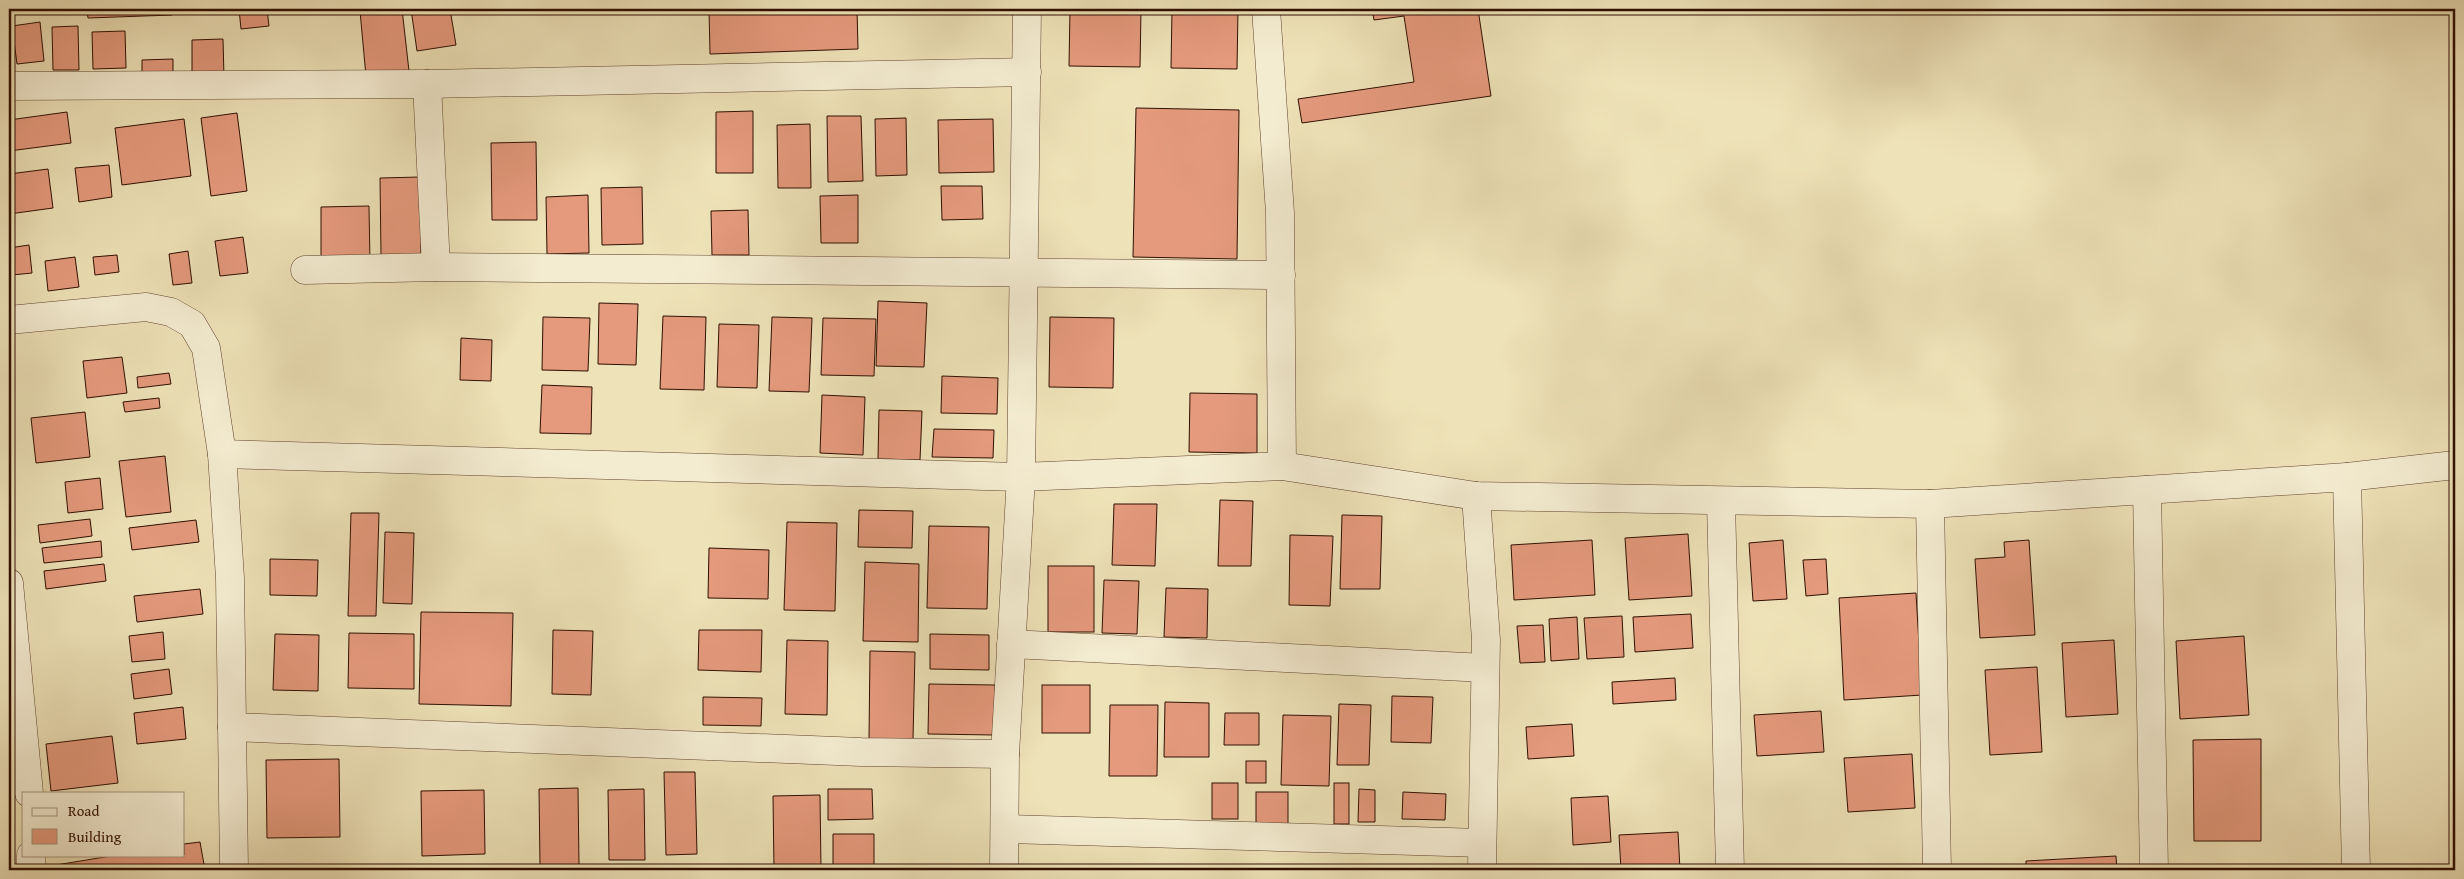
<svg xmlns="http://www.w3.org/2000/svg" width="2464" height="879" font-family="'Gentium Book Plus',serif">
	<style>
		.building { fill: #e59a7d; stroke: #2f0f00 }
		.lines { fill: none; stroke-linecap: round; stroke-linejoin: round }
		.minor-casing { stroke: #5f442e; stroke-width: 29 }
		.minor { stroke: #f4ecd1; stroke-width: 28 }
	</style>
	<rect width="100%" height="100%" fill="#eee2b8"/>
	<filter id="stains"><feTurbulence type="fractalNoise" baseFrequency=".004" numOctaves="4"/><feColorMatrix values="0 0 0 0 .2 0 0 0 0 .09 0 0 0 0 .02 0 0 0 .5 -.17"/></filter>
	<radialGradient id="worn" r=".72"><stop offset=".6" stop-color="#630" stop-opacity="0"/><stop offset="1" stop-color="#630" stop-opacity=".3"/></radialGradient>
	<g class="building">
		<polygon points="87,9 171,9 172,15 88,18"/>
		<polygon points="239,9 267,9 269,26 241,29"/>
		<polygon points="382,9 402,9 409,71 366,76 360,11"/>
		<polygon points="411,9 450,9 456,45 417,51"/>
		<polygon points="709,9 857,9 858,49 710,54"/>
		<polygon points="1070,9 1141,9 1140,67 1069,66"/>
		<polygon points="1172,9 1238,9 1237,69 1171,68"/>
		<polygon points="1372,9 1478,9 1491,96 1302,123 1298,99 1414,82 1404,16 1374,20"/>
		<polygon points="40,22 44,61 17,64 12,26"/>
		<polygon points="78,26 79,70 53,70 52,27"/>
		<polygon points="125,31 126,68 93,69 92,32"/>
		<polygon points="223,39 224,78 192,78 192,40"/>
		<polygon points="173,59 173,80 142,81 142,60"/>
		<polygon points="1136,108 1239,110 1237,259 1133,257"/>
		<polygon points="753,111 753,173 716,173 716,112"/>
		<polygon points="67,112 71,143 9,151 9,120"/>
		<polygon points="237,113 247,191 211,196 201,118"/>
		<polygon points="827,116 861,116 863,181 828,182"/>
		<polygon points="906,118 907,175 876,176 875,119"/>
		<polygon points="184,119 191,176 122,185 115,128"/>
		<polygon points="993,119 994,172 939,173 938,120"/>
		<polygon points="810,124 811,188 778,188 777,125"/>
		<polygon points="536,142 537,220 492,220 491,143"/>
		<polygon points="109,165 112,197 79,202 75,168"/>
		<polygon points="48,169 53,208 9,214 9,174"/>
		<polygon points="420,177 421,255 381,256 380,178"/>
		<polygon points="941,186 982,186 983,219 942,220"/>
		<polygon points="642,187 643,244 602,245 601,188"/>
		<polygon points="588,195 589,253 547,254 546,197"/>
		<polygon points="858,195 858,243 821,243 820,196"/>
		<polygon points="369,206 370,263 321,264 321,207"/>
		<polygon points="748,210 749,255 712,255 711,211"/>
		<polygon points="243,237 248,273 220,276 215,241"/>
		<polygon points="29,245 32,273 12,275 9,248"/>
		<polygon points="188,251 192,283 173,285 169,254"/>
		<polygon points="117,255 119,272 95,275 93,257"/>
		<polygon points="75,257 79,287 48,291 45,261"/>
		<polygon points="878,301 927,303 924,367 876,366"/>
		<polygon points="599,303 638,304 636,365 598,364"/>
		<polygon points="663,316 706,317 704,390 660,389"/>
		<polygon points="543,317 590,318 588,371 542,370"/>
		<polygon points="772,317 812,318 809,392 769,391"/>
		<polygon points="1050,317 1114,318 1113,388 1049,387"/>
		<polygon points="823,318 876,319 874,376 821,375"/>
		<polygon points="719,324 759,325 757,388 717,387"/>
		<polygon points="461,338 492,340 491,381 460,380"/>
		<polygon points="122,357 127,393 87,398 83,361"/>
		<polygon points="169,373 171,384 138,388 137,377"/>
		<polygon points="942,376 998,378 997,414 941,413"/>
		<polygon points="542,385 592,387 591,434 540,433"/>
		<polygon points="1190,393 1257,394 1257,453 1189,452"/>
		<polygon points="822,395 865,397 863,455 820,453"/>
		<polygon points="159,398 160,408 125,412 123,402"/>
		<polygon points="879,410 922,411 920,460 878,459"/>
		<polygon points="85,412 90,457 36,463 31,418"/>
		<polygon points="934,429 994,430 993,458 932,457"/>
		<polygon points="165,456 171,512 126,517 119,461"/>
		<polygon points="100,478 103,509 68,513 65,482"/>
		<polygon points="1220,500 1253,501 1251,566 1218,566"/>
		<polygon points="1114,504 1157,504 1155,566 1112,565"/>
		<polygon points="859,510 913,511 912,548 858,547"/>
		<polygon points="351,513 379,513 376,616 348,616"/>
		<polygon points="1342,515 1382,516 1380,589 1340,589"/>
		<polygon points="90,519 92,536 40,543 38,525"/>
		<polygon points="196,520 199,542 132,550 129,528"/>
		<polygon points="787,522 837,523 835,611 784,610"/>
		<polygon points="929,526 989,527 987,609 927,608"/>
		<polygon points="385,532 414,533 412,604 383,603"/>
		<polygon points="1688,534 1692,596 1629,600 1625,538"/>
		<polygon points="1290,535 1333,536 1330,606 1289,605"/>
		<polygon points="1592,540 1595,595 1514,600 1511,545"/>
		<polygon points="1783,540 1787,599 1753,601 1749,543"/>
		<polygon points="2029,540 2035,635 1980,638 1975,559 2005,557 2004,542"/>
		<polygon points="101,541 102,557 44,563 42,548"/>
		<polygon points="709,548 769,550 768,599 708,598"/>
		<polygon points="270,559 318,560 317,596 270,595"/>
		<polygon points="1826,559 1828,594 1806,596 1803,560"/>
		<polygon points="865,562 919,564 918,642 863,641"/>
		<polygon points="104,564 106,581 46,589 44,571"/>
		<rect x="1048" y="566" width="46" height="66"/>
		<polygon points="1104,580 1139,581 1137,634 1102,633"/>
		<polygon points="1166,588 1208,589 1207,638 1164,637"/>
		<polygon points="200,589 203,614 137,622 134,596"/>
		<polygon points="1916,593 1922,695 1844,700 1839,598"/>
		<polygon points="421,612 513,613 511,706 419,704"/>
		<polygon points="1691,614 1693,648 1635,652 1633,617"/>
		<polygon points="1622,616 1624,657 1587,659 1584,618"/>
		<polygon points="1577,617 1579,659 1551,661 1549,619"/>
		<polygon points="1543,625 1545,662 1520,663 1517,626"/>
		<polygon points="553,630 593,631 591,695 552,694"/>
		<polygon points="699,630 762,630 761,672 698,670"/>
		<polygon points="163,632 165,659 132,662 129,636"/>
		<polygon points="349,633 414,634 414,689 348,688"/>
		<polygon points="275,634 319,635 318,691 273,690"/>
		<polygon points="930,634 989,635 989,670 930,669"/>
		<polygon points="2244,636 2249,715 2180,719 2176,641"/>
		<polygon points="787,640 828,641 827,715 785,714"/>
		<polygon points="2114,640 2118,714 2066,717 2062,643"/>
		<polygon points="870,651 915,652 913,739 869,739"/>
		<polygon points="2037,667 2042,752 1990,755 1985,670"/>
		<polygon points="169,669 172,694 134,699 131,674"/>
		<polygon points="1675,678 1676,700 1613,704 1612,682"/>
		<polygon points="929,684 995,685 994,735 928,734"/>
		<rect x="1042" y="685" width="48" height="48"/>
		<polygon points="1392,696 1433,697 1431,743 1391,742"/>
		<polygon points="703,697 762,698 761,726 703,725"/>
		<polygon points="1165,702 1209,703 1209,757 1164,757"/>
		<polygon points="1339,704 1371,705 1369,765 1337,765"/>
		<polygon points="1110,705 1158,705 1157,776 1109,776"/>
		<polygon points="183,707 186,739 137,744 134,713"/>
		<polygon points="1821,711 1824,752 1757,756 1754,715"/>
		<polygon points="1225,713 1259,713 1259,745 1224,745"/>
		<polygon points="1283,715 1331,716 1329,786 1281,785"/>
		<polygon points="1572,724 1574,756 1528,759 1526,727"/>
		<polygon points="112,736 118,783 51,791 46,744"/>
		<polygon points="2261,739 2261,841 2194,841 2193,740"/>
		<polygon points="1912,754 1915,808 1848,812 1844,758"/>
		<polygon points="339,759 340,837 267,838 266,760"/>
		<rect x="1246" y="761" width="20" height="22"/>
		<polygon points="664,772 695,772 697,854 666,855"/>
		<rect x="1212" y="783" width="26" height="36"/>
		<rect x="1334" y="783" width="15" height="41"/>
		<polygon points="578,788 579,865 540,866 539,789"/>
		<polygon points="644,789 645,860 609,860 608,790"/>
		<polygon points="828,789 872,789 873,819 828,820"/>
		<polygon points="1359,789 1375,790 1375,822 1358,822"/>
		<polygon points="484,790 485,854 422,856 421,791"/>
		<rect x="1256" y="792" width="32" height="39"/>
		<polygon points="1403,792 1446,794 1445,820 1402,819"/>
		<polygon points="820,795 821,869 774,870 773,796"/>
		<polygon points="1608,796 1611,842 1573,845 1571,798"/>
		<polygon points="1678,832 1680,870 1621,870 1619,835"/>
		<polygon points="833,834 874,834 874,868 833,869"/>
		<polygon points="200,842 205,870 57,870 56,865 117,855 184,855 184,844"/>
		<polygon points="2116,856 2117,870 2026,870 2026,861"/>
		<polygon points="1381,865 1382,870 1342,870 1342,867"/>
		<polygon points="1230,866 1231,870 1190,870 1190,869"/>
		<polygon points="1329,866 1329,870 1297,870 1297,868"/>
		<polygon points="2336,866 2336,870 2262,870 2262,867"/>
	</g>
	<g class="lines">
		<defs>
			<g id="minor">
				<polyline points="1266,9 1280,213 1282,466"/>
				<polyline points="427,84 436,267"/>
				<polyline points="9,86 427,84 1027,72"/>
				<polyline points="305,270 436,267 1281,275"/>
				<polyline points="9,320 146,307 171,312 192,324 206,348 222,454 230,578 234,870"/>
				<polyline points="222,454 1021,477 1282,466 1476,496 1930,504 2347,477 2455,465"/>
				<polyline points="2347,477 2356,870"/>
				<polyline points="2147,490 2154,870"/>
				<polyline points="1476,496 1486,640 1482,870"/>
				<polyline points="1721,502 1730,870"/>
				<polyline points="1930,504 1937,870"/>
				<polyline points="9,583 29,793"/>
				<polyline points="1011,644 1485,668"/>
				<polyline points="232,727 861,752 1005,754"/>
				<polyline points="1005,829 1482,843"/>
				<polyline points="31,855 31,870"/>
				<polyline points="1004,870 1005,754 1021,477 1027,9"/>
			</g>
		</defs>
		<use href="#minor" class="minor-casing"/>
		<use href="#minor" class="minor"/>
	</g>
	<rect width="2464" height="879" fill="none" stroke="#eee2b8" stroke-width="30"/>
	<rect x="10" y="10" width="2444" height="859" fill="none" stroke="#2f0f00" stroke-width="2.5"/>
	<rect x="15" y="15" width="2434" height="849" fill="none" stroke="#2f0f00"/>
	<rect x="22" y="792" width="162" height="65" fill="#f4ecd1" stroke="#a5947d"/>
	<rect x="32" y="808" width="25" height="8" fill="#f4ecd1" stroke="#a5947d"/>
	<text x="68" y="816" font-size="15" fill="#2f0f00">Road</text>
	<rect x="32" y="829" width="25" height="15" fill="#e59a7d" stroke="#a5947d"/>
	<text x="68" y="842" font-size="15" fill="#2f0f00">Building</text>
	<rect width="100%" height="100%" filter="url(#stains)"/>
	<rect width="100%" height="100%" fill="url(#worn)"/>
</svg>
